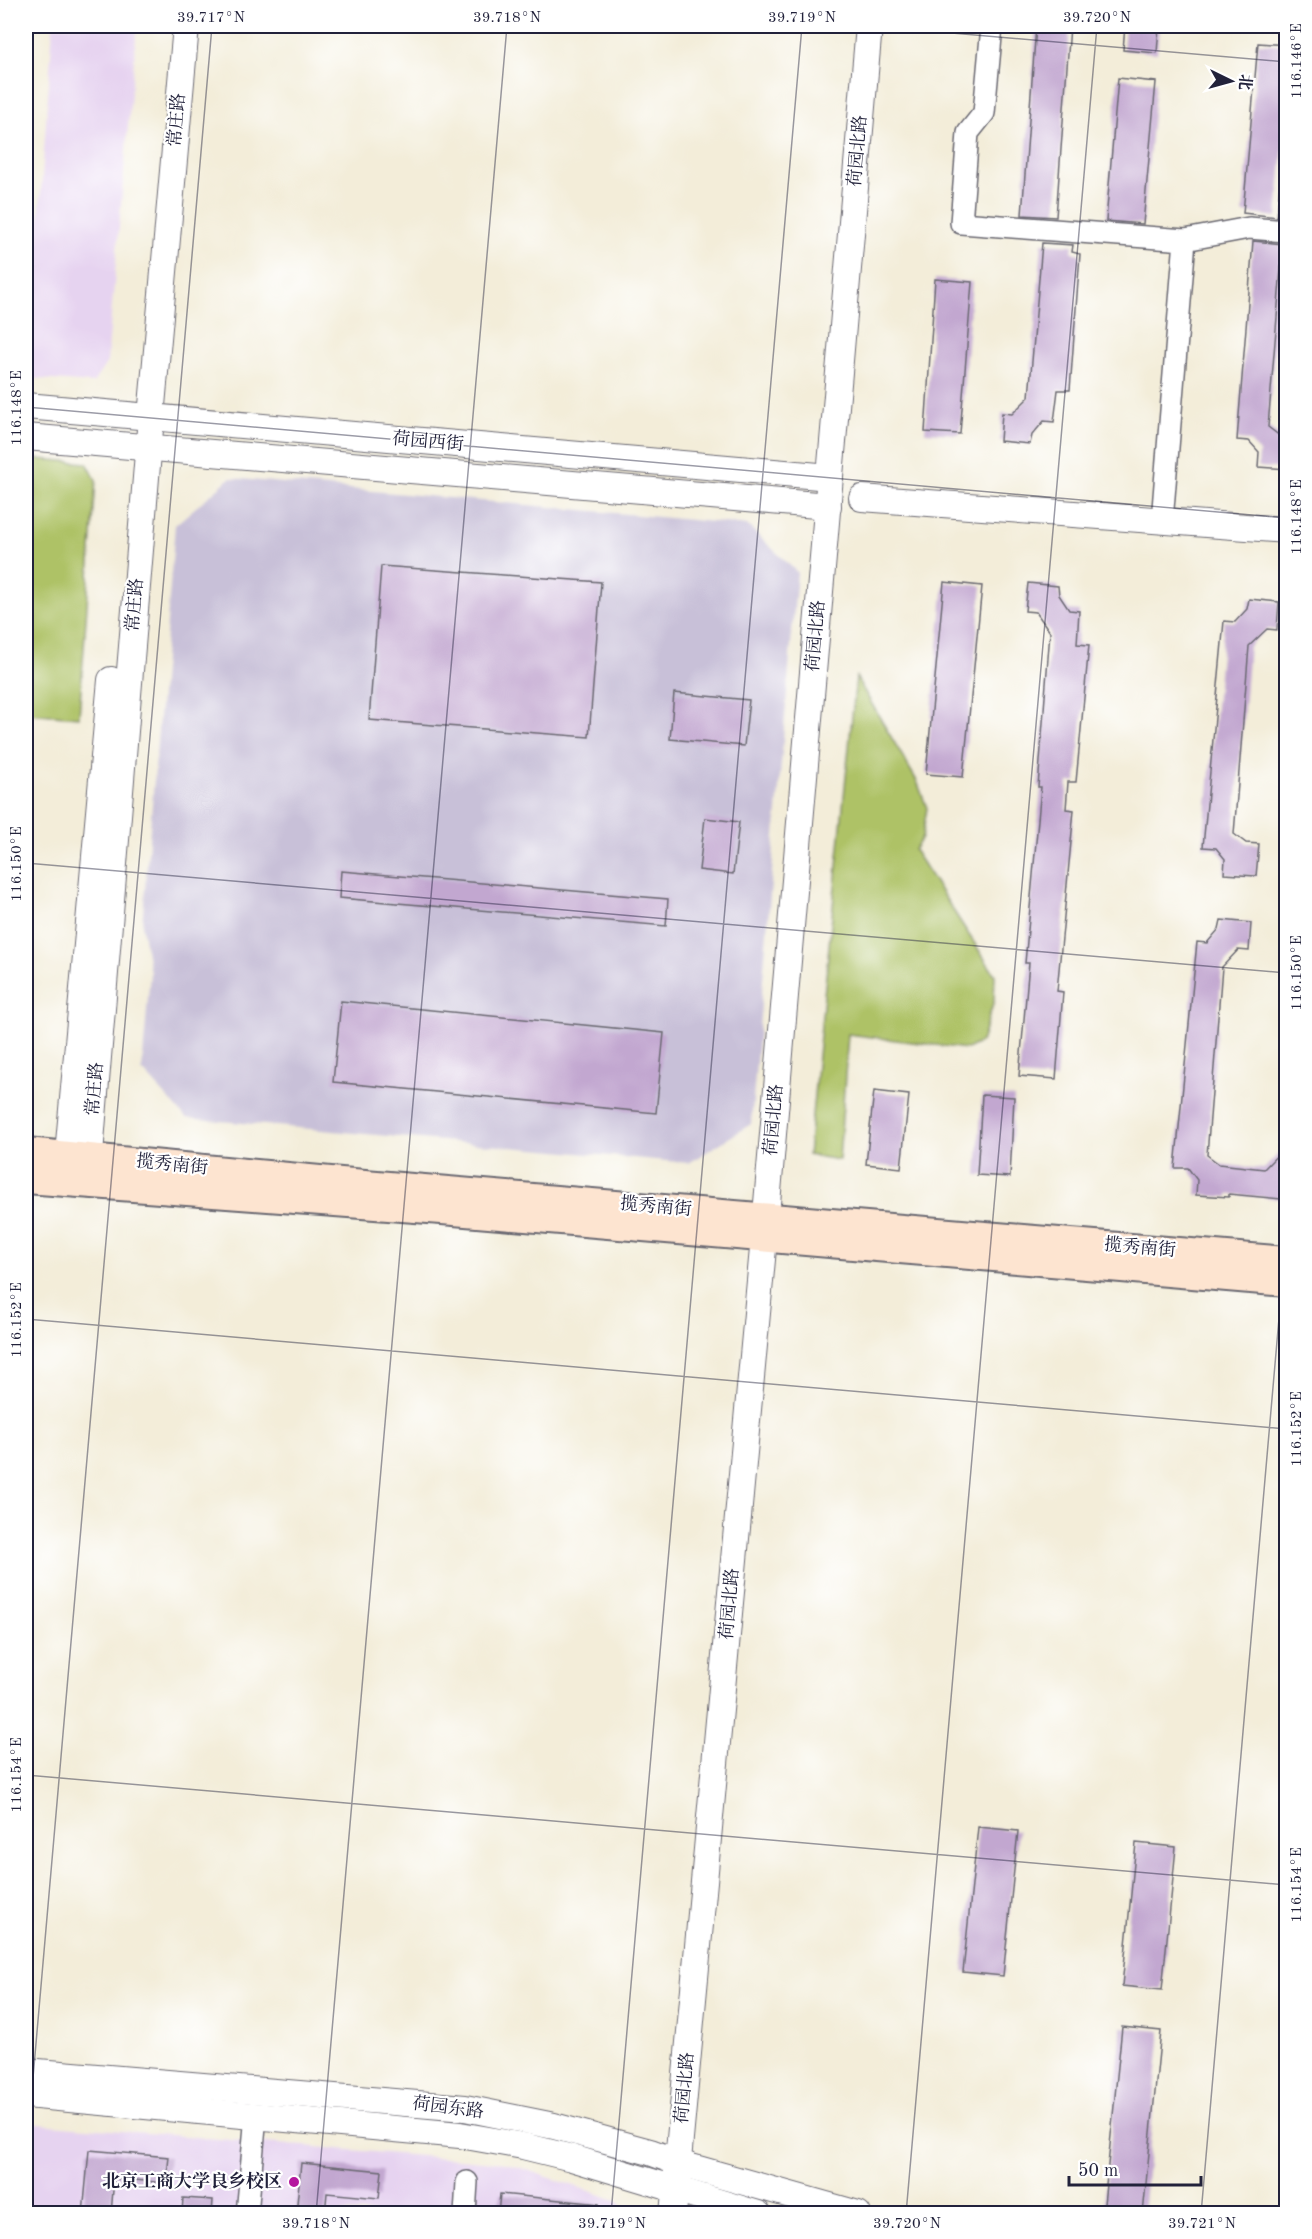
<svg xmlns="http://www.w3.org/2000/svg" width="1312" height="2239" font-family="'Old Standard TT','Noto Serif SC',serif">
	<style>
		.built { fill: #e6d3f0 }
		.industrial { fill: #c8c0d8 }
		.green { fill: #aec266; stroke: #687250; stroke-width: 1.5 }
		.building { fill: #c2a7d0 }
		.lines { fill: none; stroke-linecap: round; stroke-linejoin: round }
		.minor-casing { stroke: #6b6972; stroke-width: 24 }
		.tertiary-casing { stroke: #6b6972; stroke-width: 28 }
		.secondary-casing { stroke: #6b6972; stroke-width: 32 }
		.minor { stroke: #fff; stroke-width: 21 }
		.tertiary { stroke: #fff; stroke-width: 26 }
		.secondary { stroke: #fde4d0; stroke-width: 28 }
		.ticks { fill: none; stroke: #22223b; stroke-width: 1.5; stroke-opacity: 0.45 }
		.poi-dot { fill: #b5179e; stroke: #fff; stroke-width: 2 }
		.labels { text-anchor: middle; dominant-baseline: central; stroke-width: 4.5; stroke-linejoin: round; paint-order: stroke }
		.street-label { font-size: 18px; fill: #22223b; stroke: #fff }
		.poi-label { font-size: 18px; font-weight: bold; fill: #22223b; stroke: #fff; text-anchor: end }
		.neatline { fill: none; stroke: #22223b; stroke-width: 2 }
		.ticks-label { font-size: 15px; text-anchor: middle; fill: #22223b }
	</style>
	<rect width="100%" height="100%" fill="#fff"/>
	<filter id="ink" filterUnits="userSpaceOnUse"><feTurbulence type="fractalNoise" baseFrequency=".0167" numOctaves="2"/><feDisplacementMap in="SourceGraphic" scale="12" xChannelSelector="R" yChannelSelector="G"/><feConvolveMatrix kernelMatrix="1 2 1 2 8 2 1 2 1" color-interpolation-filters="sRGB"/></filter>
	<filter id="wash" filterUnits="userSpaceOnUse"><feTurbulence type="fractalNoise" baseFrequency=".008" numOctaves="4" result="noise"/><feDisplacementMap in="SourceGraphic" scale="24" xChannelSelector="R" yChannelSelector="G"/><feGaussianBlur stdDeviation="1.35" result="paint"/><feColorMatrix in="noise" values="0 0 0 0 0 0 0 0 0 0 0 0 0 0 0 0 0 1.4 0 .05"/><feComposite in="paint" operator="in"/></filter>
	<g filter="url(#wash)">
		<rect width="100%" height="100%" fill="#f3edd9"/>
		<g class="built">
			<polygon points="53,26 137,26 107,362 93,383 26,378 26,258 37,247"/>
			<polygon points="26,2123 506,2163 619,2201 629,2213 26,2213"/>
		</g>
		<polygon class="industrial" points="230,478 747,525 797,572 751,1124 689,1163 186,1118 142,1070 150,973 142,926 175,525"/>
		<g class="green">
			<polygon points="26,458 87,463 96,480 79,717 26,713"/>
			<polygon points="856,677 917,781 927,808 922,838 914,850 995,975 994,1001 981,1042 967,1049 848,1034 839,1160 808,1155"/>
		</g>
		<g id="blocks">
			<g class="building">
				<polygon points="1036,26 1070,26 1056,217 1022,215"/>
				<polygon points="1125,26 1159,26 1157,53 1123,50"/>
				<polygon points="1258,43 1287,45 1287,104 1277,217 1243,213"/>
				<polygon points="1118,78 1156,82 1143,224 1106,221"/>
				<polygon points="1253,241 1283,244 1268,427 1280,436 1287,436 1287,469 1258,467 1259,452 1249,441 1237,440"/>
				<polygon points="1042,243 1073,245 1072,252 1080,254 1070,390 1058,390 1054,422 1044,421 1032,435 1030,444 1000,441 1002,413 1012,414 1029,397"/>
				<polygon points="935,279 972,282 960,434 925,432"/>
				<polygon points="381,566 601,582 589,737 369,720"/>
				<polygon points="944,582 982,586 963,777 926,774"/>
				<polygon points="1028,583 1058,586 1059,595 1069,610 1079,611 1077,644 1089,645 1076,782 1068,782 1066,809 1074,810 1057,991 1063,992 1056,1079 1019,1076 1029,963 1025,963 1041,787 1038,787 1050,632 1036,612 1025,611"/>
				<polygon points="1249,599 1279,602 1277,630 1267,629 1249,646 1234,834 1246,843 1259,844 1256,876 1224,874 1225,859 1216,848 1203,847 1224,621 1235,622 1247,609"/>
				<polygon points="674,693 749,700 744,746 670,739"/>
				<polygon points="705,818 739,822 733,874 699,870"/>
				<polygon points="341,871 668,899 666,926 339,898"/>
				<polygon points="1221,920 1251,923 1249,951 1238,950 1222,967 1207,1155 1219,1164 1264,1169 1287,1145 1287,1185 1283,1189 1281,1199 1229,1194 1229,1197 1196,1195 1197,1180 1188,1168 1175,1168 1197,942 1207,943 1219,929"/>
				<polygon points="341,1001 664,1033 656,1113 333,1082"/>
				<polygon points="874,1091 909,1095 901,1168 866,1164"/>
				<polygon points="982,1095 1014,1097 1010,1177 977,1175"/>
				<polygon points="978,1827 1018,1831 1003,1976 963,1972"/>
				<polygon points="1136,1843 1176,1847 1162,1990 1122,1986"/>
				<polygon points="1122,2027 1161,2031 1143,2214 1103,2214"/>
				<polygon points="89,2150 169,2157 166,2183 114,2178 111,2214 83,2214"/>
				<polygon points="301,2163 382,2171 379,2198 327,2193 325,2214 296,2214"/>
				<polygon points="500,2194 599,2204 598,2214 498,2214"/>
				<polygon points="183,2198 213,2200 212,2214 182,2214"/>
			</g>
		</g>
	</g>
	<g filter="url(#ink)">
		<use href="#blocks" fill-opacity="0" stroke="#6b6972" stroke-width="1.5"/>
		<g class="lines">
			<defs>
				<g id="minor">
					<polyline points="992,26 984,113 968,133 961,223 1185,240 1162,521"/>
					<polyline points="1185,240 1249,228 1286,231"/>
					<polyline points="247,2214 256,2115"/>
					<polyline points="465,2214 467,2182"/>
				</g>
				<g id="tertiary">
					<polyline points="26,406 830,477"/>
					<polyline points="26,437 828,506"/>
					<polyline points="862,498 1286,530"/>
					<polyline points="66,1176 111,680"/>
					<polyline points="88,1178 151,417 186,26"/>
					<polyline points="26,2071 465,2108 554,2126 650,2152 691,2167 858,2214"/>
					<polyline points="26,2095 460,2135 523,2146 572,2158 758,2214"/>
					<polyline points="673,2214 764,1238 869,26"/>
				</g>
				<g id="secondary">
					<polyline points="26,1152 341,1182 1286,1261"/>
					<polyline points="26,1179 442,1210 1286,1282"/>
				</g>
			</defs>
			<use href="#minor" class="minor-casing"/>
			<use href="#tertiary" class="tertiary-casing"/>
			<use href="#secondary" class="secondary-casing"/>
			<use href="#minor" class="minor"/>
			<use href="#tertiary" class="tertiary"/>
			<use href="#secondary" class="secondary"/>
		</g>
	</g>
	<path class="ticks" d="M871 26 1286 62M26 407 1286 518M26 863 1286 973M26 1319 1286 1429M26 1775 1286 1885M26 2158 212 26M316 2214 507 26M611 2214 802 26M906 2214 1097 26M1201 2214 1286 1238"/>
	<circle class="poi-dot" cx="294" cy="2182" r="6"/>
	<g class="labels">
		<g class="street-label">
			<text transform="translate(177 120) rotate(-85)">常庄路</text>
			<text transform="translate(858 151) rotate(-85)">荷园北路</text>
			<text transform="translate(428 442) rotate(5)">荷园西街</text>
			<text transform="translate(135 605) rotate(-85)">常庄路</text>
			<text transform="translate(816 636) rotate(-85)">荷园北路</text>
			<text transform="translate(95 1089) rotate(-85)">常庄路</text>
			<text transform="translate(774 1120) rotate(-85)">荷园北路</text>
			<text transform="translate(172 1165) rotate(6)">揽秀南街</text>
			<text transform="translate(656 1207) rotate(5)">揽秀南街</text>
			<text transform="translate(1140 1248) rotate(5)">揽秀南街</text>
			<text transform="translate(730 1604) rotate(-85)">荷园北路</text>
			<text transform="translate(685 2088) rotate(-85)">荷园北路</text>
			<text transform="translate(448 2108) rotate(7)">荷园东路</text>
		</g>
		<g class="poi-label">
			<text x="282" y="2182">北京工商大学良乡校区</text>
		</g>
	</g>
	<rect width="1312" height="2239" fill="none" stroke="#fff" stroke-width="66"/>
	<g transform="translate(1231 81) rotate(95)" stroke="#ffffff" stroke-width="4.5" paint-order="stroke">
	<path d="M0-4.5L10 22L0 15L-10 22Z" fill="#22223b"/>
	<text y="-9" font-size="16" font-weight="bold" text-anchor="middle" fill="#22223b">北</text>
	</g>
	<path d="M1069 2176v9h132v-9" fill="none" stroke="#22223b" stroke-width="3"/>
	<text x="1078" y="2176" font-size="18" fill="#22223b" stroke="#ffffff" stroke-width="4.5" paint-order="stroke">50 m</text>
	<rect x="33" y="33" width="1246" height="2173" class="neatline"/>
	<g class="ticks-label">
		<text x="211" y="22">39.717°N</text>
		<text x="507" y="22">39.718°N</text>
		<text x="802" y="22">39.719°N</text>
		<text x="1097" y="22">39.720°N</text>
		<text transform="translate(1296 61) rotate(-90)" y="5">116.146°E</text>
		<text transform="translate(16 408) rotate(-90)" y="5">116.148°E</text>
		<text transform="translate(1296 517) rotate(-90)" y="5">116.148°E</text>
		<text transform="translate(16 864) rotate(-90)" y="5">116.150°E</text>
		<text transform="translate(1296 973) rotate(-90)" y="5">116.150°E</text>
		<text transform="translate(16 1320) rotate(-90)" y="5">116.152°E</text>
		<text transform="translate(1296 1429) rotate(-90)" y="5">116.152°E</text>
		<text transform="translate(16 1775) rotate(-90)" y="5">116.154°E</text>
		<text transform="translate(1296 1885) rotate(-90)" y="5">116.154°E</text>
		<text x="316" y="2228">39.718°N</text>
		<text x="612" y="2228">39.719°N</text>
		<text x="907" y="2228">39.720°N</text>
		<text x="1202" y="2228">39.721°N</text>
	</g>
</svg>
